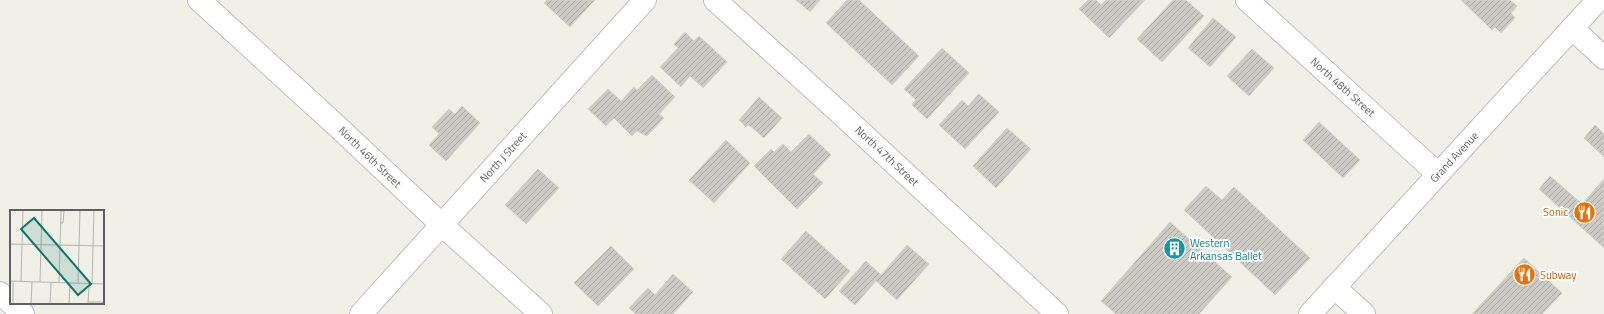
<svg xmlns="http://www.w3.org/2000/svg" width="1604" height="314" font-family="'Titillium Web',sans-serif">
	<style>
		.building { fill: url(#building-hatch); stroke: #d5d3c5 }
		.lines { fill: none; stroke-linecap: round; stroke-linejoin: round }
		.street-casing { stroke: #bbbdc2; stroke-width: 24 }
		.secondary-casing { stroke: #bcbdc4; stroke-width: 24 }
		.street { stroke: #fff; stroke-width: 22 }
		.secondary { stroke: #fff; stroke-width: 22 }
		.labels { text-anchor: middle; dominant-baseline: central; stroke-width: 3.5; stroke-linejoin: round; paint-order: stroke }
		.street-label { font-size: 11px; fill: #5e6067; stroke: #fff }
		.food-label { font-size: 11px; fill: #c56008; stroke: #fff; text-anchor: end }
		.culture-label { font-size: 11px; fill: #0d838f; stroke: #fff; text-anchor: start }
		.inset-road { fill: none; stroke: #b2b2b0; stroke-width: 1 }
		.view { fill: #0f766e; fill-opacity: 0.15; stroke: #0f766e; stroke-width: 2 }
		.inset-edge { fill: none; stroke: #5e6067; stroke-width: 2 }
	</style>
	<defs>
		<pattern id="building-hatch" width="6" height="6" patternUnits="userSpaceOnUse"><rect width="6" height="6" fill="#cccac4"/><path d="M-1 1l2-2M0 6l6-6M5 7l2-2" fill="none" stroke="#a9a7a3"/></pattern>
	</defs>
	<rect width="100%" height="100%" fill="#f0f0e7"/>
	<g class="building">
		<polygon points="547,0 595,0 570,27 544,3"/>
		<polygon points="796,0 820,0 810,12"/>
		<polygon points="847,0 859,0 919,56 892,85 826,23"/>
		<polygon points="1088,0 1096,0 1101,5 1106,0 1145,0 1109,38 1079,9"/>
		<polygon points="1173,0 1186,0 1204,16 1162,62 1137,39"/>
		<polygon points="1461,0 1510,0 1517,6 1511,13 1515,18 1501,33 1495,27 1492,30"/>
		<polygon points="1213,18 1236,37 1210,67 1188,48"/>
		<polygon points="685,32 694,41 699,36 727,62 703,88 690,76 681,87 660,67 678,48 674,44"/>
		<polygon points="942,48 969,73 927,119 912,105 916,100 904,89"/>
		<polygon points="1252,49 1274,68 1249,96 1227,76"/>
		<polygon points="652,75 675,97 659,114 664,118 647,136 637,131 632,136 614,118 606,126 588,109 608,89 621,101 634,87 637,90"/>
		<polygon points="979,94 999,112 965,149 939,125 962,100 968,106"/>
		<polygon points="759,97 782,118 764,138 749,125 746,127 739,120"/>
		<polygon points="462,106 480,123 446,161 429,145 439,134 432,127 449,109 455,114"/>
		<polygon points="1319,122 1360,160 1343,178 1303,140"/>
		<polygon points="1595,125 1604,134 1604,157 1584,138"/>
		<polygon points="1007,128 1031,149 996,188 973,166"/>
		<polygon points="809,134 831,155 813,174 823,183 797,209 754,166 771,149 774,152 783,144 791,152"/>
		<polygon points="726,140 750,163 714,203 689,180"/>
		<polygon points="538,169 559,188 526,224 505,205"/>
		<polygon points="1550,176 1582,204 1604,179 1604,221 1602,223 1604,224 1604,248 1539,189"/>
		<polygon points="1206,186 1222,200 1234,187 1310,258 1275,295 1184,210"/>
		<polygon points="1170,222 1232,277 1199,314 1116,314 1101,301"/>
		<polygon points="806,231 850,271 825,299 781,259"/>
		<polygon points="907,245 929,264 897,300 876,281 855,305 839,291 866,261 881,275"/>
		<polygon points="611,246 634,269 598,306 574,283"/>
		<polygon points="1524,258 1562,293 1542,314 1472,314"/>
		<polygon points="673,274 693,292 673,314 636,314 629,308 648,288 655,295"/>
	</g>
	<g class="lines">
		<defs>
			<g id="street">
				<polyline points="199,0 338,127 442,225 541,314"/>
				<polyline points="715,0 839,112 1057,314"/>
				<polyline points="1247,0 1438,174"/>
				<polyline points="1572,28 1604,58"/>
				<polyline points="1334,287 1364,314"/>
				<polyline points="0,293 23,314"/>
				<polyline points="361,314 645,0"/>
			</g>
			<polyline id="secondary" points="1310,314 1598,0"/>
		</defs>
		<use href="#street" class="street-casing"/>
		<use href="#secondary" class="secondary-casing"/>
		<use href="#street" class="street"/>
		<use href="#secondary" class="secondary"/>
	</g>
	<defs>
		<symbol id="restaurant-disc" viewBox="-11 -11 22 22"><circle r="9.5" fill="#e8710a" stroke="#fff"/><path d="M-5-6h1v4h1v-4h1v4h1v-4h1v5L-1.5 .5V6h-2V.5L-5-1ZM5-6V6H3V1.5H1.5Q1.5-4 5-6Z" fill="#fff"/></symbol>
		<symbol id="building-disc" viewBox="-11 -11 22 22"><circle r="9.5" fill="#0f9aa8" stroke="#fff"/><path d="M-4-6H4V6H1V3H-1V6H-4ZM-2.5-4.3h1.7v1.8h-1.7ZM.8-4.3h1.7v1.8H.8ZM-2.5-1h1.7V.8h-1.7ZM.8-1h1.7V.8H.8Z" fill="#fff"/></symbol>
	</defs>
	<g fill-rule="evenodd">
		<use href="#restaurant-disc" x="1572" y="200" width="25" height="25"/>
		<use href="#building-disc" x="1162" y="236" width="25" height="25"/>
		<use href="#restaurant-disc" x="1512" y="262" width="25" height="25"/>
	</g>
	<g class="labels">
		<g class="street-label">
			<text transform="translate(1343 87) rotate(42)">North 48th Street</text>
			<text transform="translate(887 156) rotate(43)">North 47th Street</text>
			<text transform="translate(370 157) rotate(44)">North 46th Street</text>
			<text transform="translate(503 157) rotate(-48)">North J Street</text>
			<text transform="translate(1454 157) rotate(-47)">Grand Avenue</text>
		</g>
		<g class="food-label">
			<text x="1568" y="212">Sonic</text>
			<text x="1540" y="275" text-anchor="start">Subway</text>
		</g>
		<g class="culture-label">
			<text x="1190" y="243">Western<tspan x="1190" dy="13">Arkansas Ballet</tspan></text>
		</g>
	</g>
	<g transform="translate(10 210)">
		<rect width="94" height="94" fill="#f0f0e7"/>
		<path class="inset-road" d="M50 13H53L54 1H51M0 34 94 36M0 71 94 74M11 71 13 0M30 72 32 0M49 72 51 0M68 73 70 0M82 74 84 0M78 92H94M3 94V72M21 94 22 72M40 94 41 73M59 94 60 73M78 94 79 74"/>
		<path class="view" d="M24 8 81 74 68 85 11 19Z"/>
		<rect width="94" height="94" class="inset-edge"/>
	</g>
</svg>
